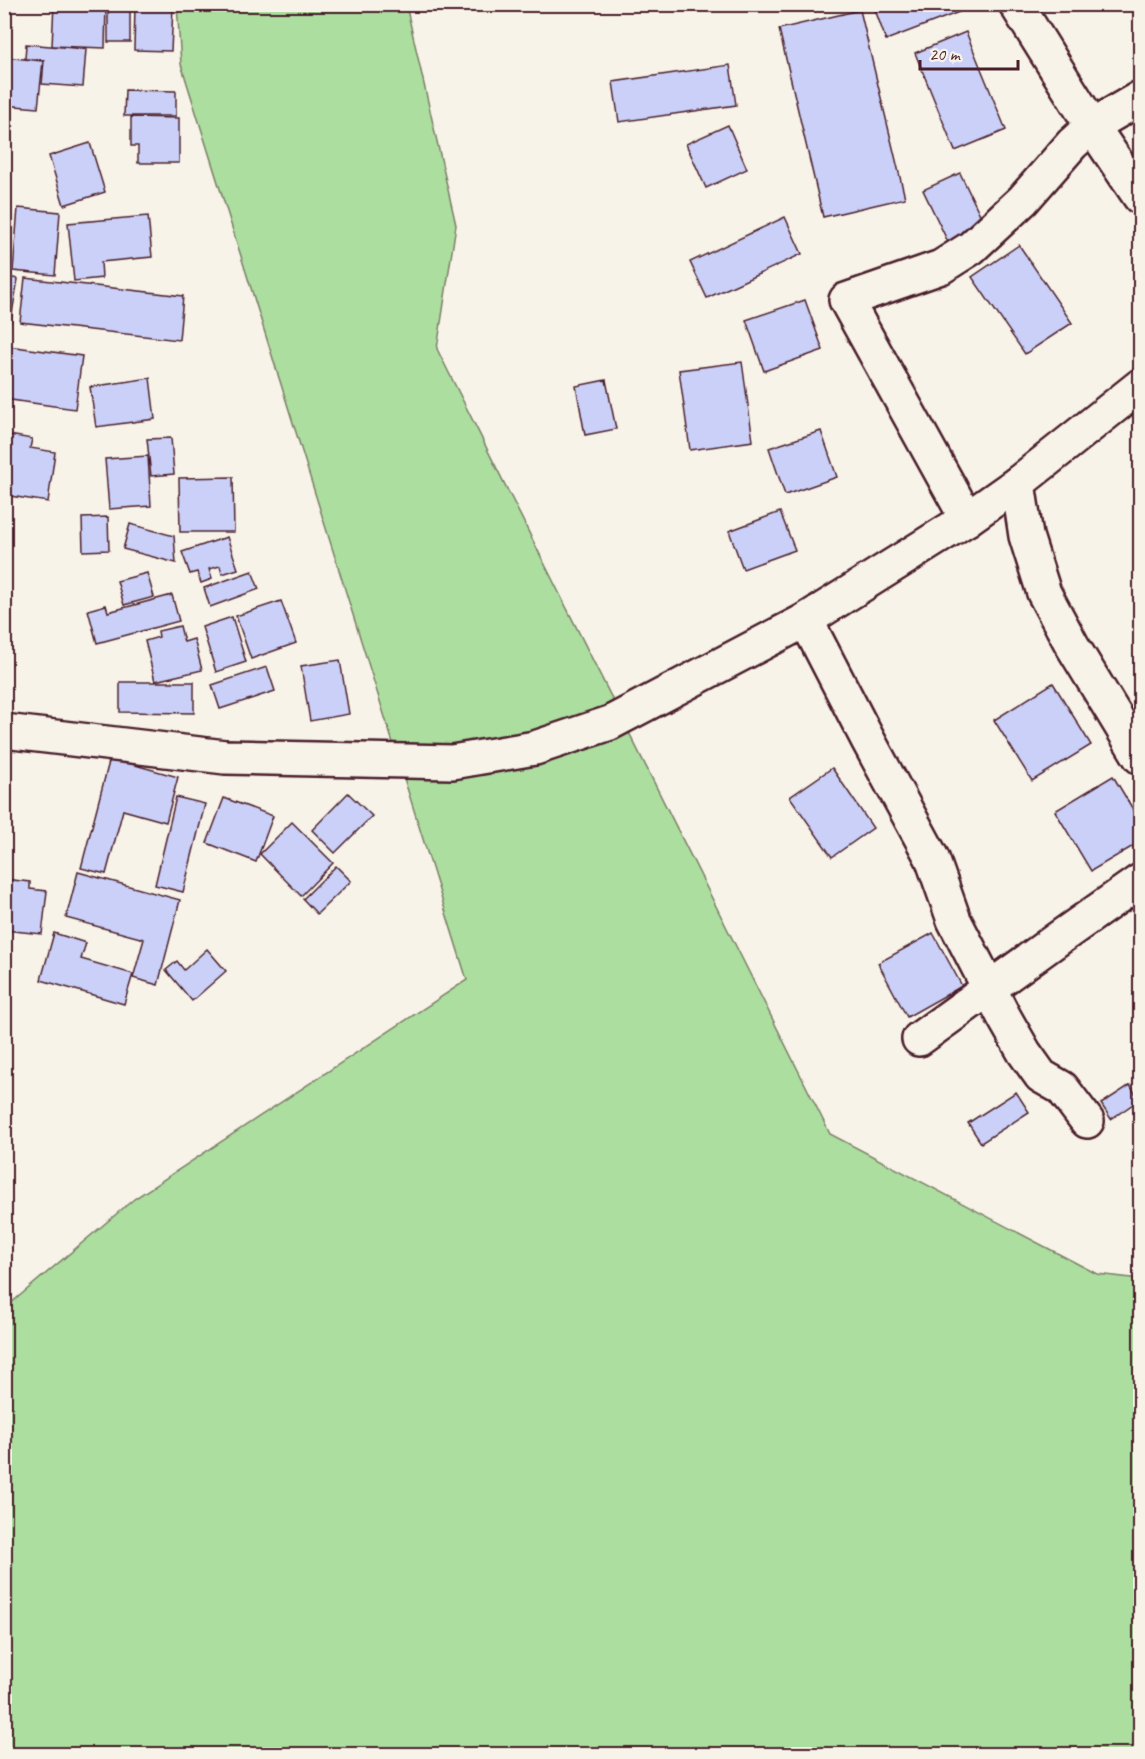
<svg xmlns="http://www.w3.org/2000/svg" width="1145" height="1759" font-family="Caveat,sans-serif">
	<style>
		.green { fill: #acdea0; stroke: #7b7e66; stroke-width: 1.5 }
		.building { fill: #cad0f8; stroke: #4a1f2b; stroke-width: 1.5 }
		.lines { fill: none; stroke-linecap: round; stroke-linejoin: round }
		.minor-casing { stroke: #4a1f2b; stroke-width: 38 }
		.minor { stroke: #f7f3e8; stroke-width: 33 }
	</style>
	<rect width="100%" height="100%" fill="#f7f3e8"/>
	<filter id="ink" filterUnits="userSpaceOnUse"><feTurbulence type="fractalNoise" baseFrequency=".0167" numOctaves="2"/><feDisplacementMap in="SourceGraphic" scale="12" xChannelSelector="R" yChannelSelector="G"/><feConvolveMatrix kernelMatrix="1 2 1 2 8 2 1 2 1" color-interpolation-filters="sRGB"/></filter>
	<g filter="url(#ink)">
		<polygon class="green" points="177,5 406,5 456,225 437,349 830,1134 1097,1274 1140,1279 1140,1754 5,1754 4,1309 134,1199 467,980 181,64"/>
		<g class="building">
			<polygon points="54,4 106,4 105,48 52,46"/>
			<rect x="108" y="4" width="22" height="38"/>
			<polygon points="873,4 980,4 886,40"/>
			<polygon points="135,6 173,7 171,51 134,50"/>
			<polygon points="860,10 905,198 823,217 779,29"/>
			<polygon points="966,32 1006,130 955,151 915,53"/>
			<polygon points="26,44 86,49 83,87 42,84 44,60 25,59"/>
			<polygon points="4,57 43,61 38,108 4,105"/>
			<polygon points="730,65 736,105 619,122 613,82"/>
			<polygon points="125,90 176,91 176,116 124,116"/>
			<polygon points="131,117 179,118 179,163 138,163 138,146 131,146"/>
			<polygon points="728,125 747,169 706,188 686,144"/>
			<polygon points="90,143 105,192 64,205 49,156"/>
			<polygon points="960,173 985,225 948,242 923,190"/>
			<polygon points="18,208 60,212 55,275 13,271"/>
			<polygon points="148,216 152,257 101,262 102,278 74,281 68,223"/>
			<polygon points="785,217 802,254 707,298 690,262"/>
			<polygon points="1019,245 1072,323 1025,354 972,277"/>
			<polygon points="4,276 18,279 6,348 4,348"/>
			<polygon points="25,278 183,296 179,340 20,322"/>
			<polygon points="805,300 823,350 764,371 746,320"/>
			<polygon points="8,346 82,356 75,409 4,399 4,373"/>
			<polygon points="742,362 753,441 690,450 679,370"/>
			<polygon points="150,378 155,419 96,427 90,387"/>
			<polygon points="606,380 616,429 585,435 576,386"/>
			<polygon points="821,431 837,477 785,495 769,448"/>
			<polygon points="4,434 32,439 30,448 55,452 48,502 4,495"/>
			<polygon points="171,438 174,474 151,476 147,439"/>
			<polygon points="148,456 151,506 109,509 105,459"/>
			<polygon points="233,477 234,532 180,532 179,478"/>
			<polygon points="780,512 795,550 743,569 729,531"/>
			<polygon points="108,517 109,550 83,551 82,518"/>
			<polygon points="130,524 174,536 176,563 123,549"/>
			<polygon points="227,537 238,569 222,574 220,566 209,569 212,579 201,583 197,572 190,574 182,552"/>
			<polygon points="252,571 259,589 210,607 204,588"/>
			<polygon points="147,573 154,597 124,605 117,581"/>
			<polygon points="172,595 179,621 97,643 88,610 106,605 108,612"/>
			<polygon points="281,601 296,643 251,659 236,616"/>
			<polygon points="232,617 246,662 216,672 202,627"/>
			<polygon points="180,626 184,642 194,639 202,670 155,681 145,641 159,637 158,631"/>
			<polygon points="340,660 349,714 310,721 301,666"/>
			<polygon points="267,667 275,691 220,709 212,685"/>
			<polygon points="120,682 194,682 194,713 120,712"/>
			<polygon points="1053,683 1091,745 1032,781 994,720"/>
			<polygon points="110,758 178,777 166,822 123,810 106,874 81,868"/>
			<polygon points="832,768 873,828 832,857 790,797"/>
			<polygon points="1113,776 1140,821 1140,842 1091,871 1055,811"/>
			<polygon points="348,793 372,816 335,853 312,830"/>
			<polygon points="176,797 205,804 183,892 155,885"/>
			<polygon points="224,798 273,816 256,862 207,843"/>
			<polygon points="292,822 333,863 301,896 260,854"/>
			<polygon points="336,866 351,881 317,914 303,899"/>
			<polygon points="78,872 180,900 158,985 133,978 144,939 66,918"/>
			<polygon points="4,879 30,882 30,889 47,891 42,934 4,930"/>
			<polygon points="54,933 86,943 81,959 133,974 124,1004 41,980"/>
			<polygon points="933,933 962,986 907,1017 878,963"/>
			<polygon points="207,949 226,971 192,1001 166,970 177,961 184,970"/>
			<polygon points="1130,1085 1139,1100 1111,1119 1101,1104"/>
			<polygon points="1016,1092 1029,1112 981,1143 968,1123"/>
		</g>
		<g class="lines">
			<defs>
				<g id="minor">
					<polyline points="1016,4 1092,126 1140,197"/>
					<polyline points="1018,483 1026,536 1044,593 1072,645 1140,757"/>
					<polyline points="967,519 846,300 941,267 971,248 1023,200 1072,144 1092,126 1140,98"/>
					<polyline points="806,620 868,740 932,858 954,920 1004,1017 1024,1052 1041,1076 1062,1088 1087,1121"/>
					<polyline points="4,731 225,757 452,762 535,748 610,723 806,620 967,519 1018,483 1140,386"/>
					<polyline points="919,1039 1059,938 1140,881"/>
				</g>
			</defs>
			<use href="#minor" class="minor-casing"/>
			<use href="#minor" class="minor"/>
		</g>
	</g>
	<rect width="1145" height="1759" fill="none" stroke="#f7f3e8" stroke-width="24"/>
	<rect x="12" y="12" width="1121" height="1735" fill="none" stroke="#4a1f2b" stroke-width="2" filter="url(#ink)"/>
	<path d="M920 60v9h98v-9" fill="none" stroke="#4a1f2b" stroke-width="3"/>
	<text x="929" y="60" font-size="18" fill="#4a1f2b" stroke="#f7f3e8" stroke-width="4.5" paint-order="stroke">20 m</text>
</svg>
